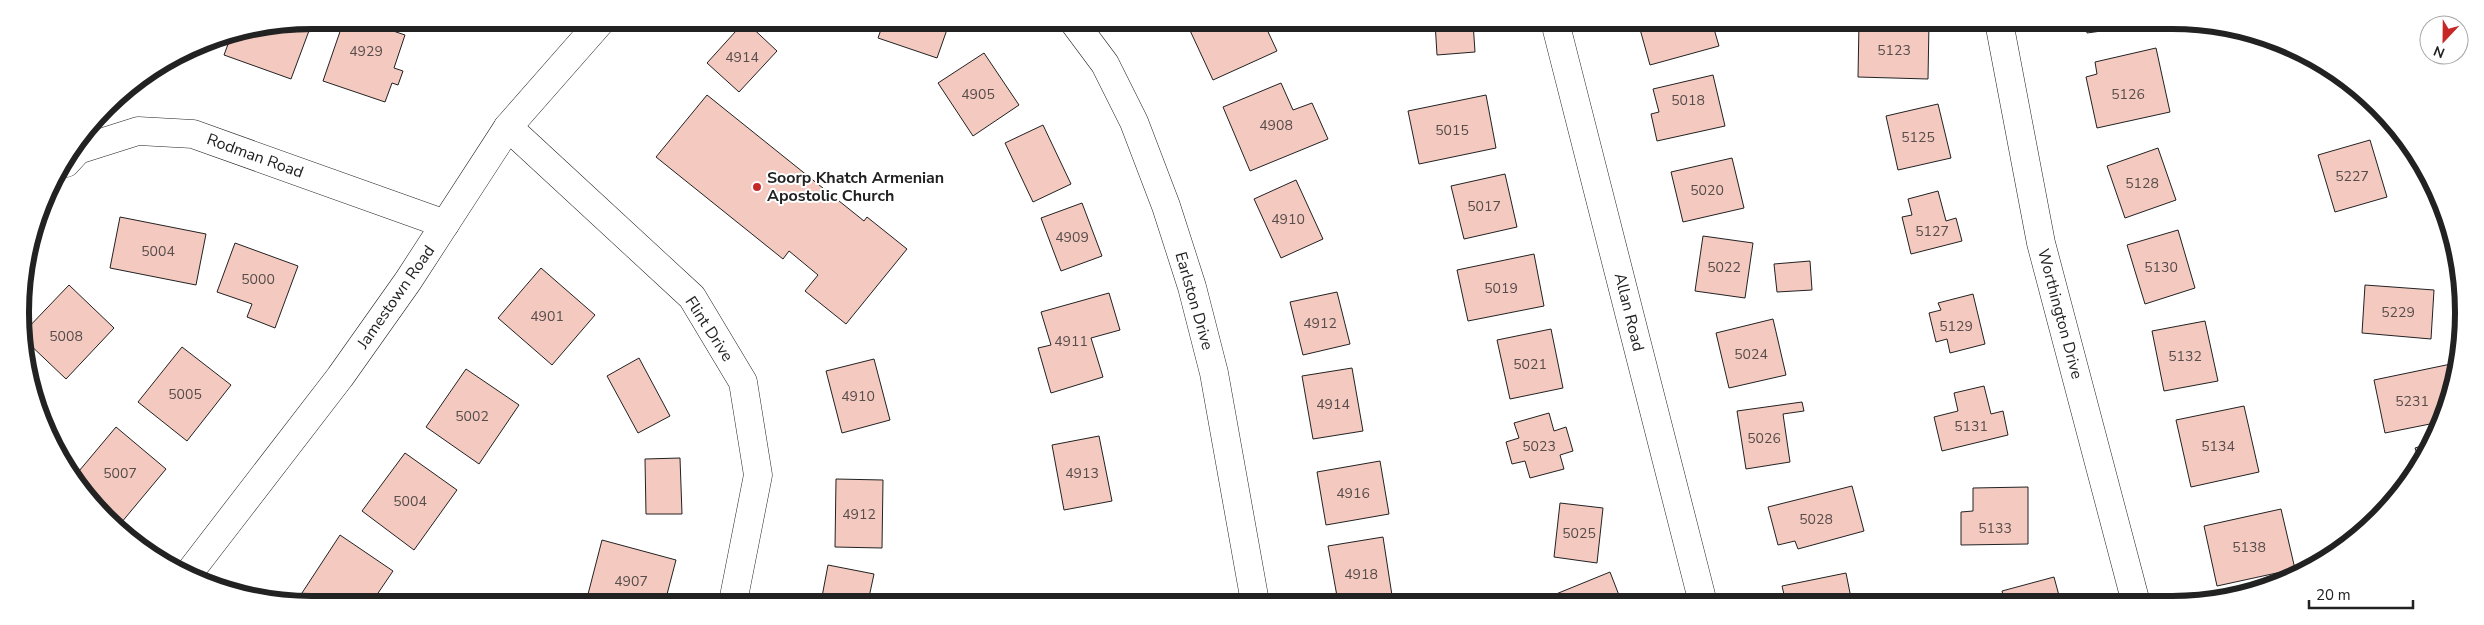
<svg xmlns="http://www.w3.org/2000/svg" width="2484" height="625" font-family="'Nunito Sans',sans-serif">
	<style>
		.building { fill: #f3c9c0; stroke: #222 }
		.lines { fill: none; stroke-linecap: round; stroke-linejoin: round }
		.minor-casing { stroke: #222; stroke-width: 29 }
		.minor { stroke: #fff; stroke-width: 28 }
		.poi-dot { fill: #c62828; stroke: #fff; stroke-width: 2 }
		.labels { text-anchor: middle; dominant-baseline: central; stroke-width: 4; stroke-linejoin: round; paint-order: stroke }
		.number-label { font-size: 14px; fill: #564c4a }
		.street-label { font-size: 16px; fill: #222; stroke: #fff }
		.poi-label { font-size: 16px; font-weight: bold; fill: #222; stroke: #fff; text-anchor: start }
		.rim { fill: none; stroke: #222; stroke-width: 6 }
	</style>
	<rect width="100%" height="100%" fill="#fff"/>
	<g class="building">
		<polygon points="313,20 291,79 224,55 231,36"/>
		<polygon points="344,20 361,20 405,35 394,68 403,71 398,85 392,83 385,102 323,81"/>
		<polygon points="745,21 777,51 739,92 707,63"/>
		<polygon points="884,21 950,21 937,58 878,38"/>
		<polygon points="1194,21 1263,21 1277,51 1213,80 1187,24"/>
		<polygon points="1435,22 1473,22 1475,52 1437,55"/>
		<polygon points="1638,22 1712,22 1719,46 1650,65"/>
		<polygon points="1859,22 1929,22 1928,79 1858,77"/>
		<polygon points="2085,22 2145,22 2145,25 2087,33"/>
		<polygon points="199,43 198,54 184,53"/>
		<polygon points="2156,48 2170,112 2097,128 2086,77 2097,74 2095,62"/>
		<polygon points="984,53 1019,105 973,136 938,83"/>
		<polygon points="1713,75 1725,126 1657,141 1651,114 1659,112 1653,89"/>
		<polygon points="1281,83 1293,110 1312,103 1328,139 1250,171 1223,107"/>
		<polygon points="707,95 864,221 867,217 907,249 846,324 805,291 818,275 789,251 783,259 656,157"/>
		<polygon points="1486,95 1496,148 1419,164 1408,111"/>
		<polygon points="1938,104 1951,158 1898,170 1886,116"/>
		<polygon points="1043,125 1071,184 1033,202 1005,143"/>
		<polygon points="2370,140 2387,197 2335,212 2318,155"/>
		<polygon points="2158,148 2176,200 2125,218 2107,166"/>
		<polygon points="1732,158 1744,208 1683,222 1671,172"/>
		<polygon points="1505,174 1517,227 1464,239 1451,186"/>
		<polygon points="1296,180 1323,239 1281,258 1254,199"/>
		<polygon points="1938,191 1946,221 1956,218 1962,241 1911,254 1902,217 1912,215 1908,199"/>
		<polygon points="1082,203 1102,256 1061,271 1041,218"/>
		<polygon points="120,217 206,234 196,285 110,268"/>
		<polygon points="2178,230 2195,288 2145,304 2127,245"/>
		<polygon points="1703,236 1753,243 1745,298 1695,291"/>
		<polygon points="235,243 298,266 275,328 247,317 252,304 217,292"/>
		<polygon points="1534,254 1544,306 1468,321 1457,270"/>
		<polygon points="1810,261 1812,290 1777,292 1774,264"/>
		<polygon points="541,268 595,315 552,365 498,318"/>
		<polygon points="69,285 114,328 66,379 25,340 24,332"/>
		<polygon points="2365,285 2434,290 2431,339 2362,333"/>
		<polygon points="1337,292 1350,344 1303,355 1290,302"/>
		<polygon points="1109,293 1120,330 1091,338 1103,377 1051,393 1038,348 1051,345 1041,312"/>
		<polygon points="1973,294 1985,344 1950,353 1947,339 1936,342 1929,313 1941,310 1938,303"/>
		<polygon points="1773,319 1786,375 1729,388 1716,333"/>
		<polygon points="2205,321 2218,381 2164,391 2152,331"/>
		<polygon points="1551,329 1563,388 1510,399 1497,340"/>
		<polygon points="182,347 231,385 187,441 138,402"/>
		<polygon points="639,358 670,416 638,433 607,376"/>
		<polygon points="874,359 890,420 842,433 826,371"/>
		<polygon points="2451,364 2454,376 2440,422 2385,433 2374,380"/>
		<polygon points="1352,368 1363,431 1313,439 1302,376"/>
		<polygon points="466,369 519,405 479,464 426,427"/>
		<polygon points="1984,386 1991,414 2003,411 2008,435 1942,451 1934,417 1958,411 1954,393"/>
		<polygon points="1802,402 1804,411 1783,414 1790,462 1746,469 1737,411"/>
		<polygon points="2244,406 2259,472 2191,487 2176,420"/>
		<polygon points="1549,413 1554,431 1566,427 1573,451 1560,455 1564,469 1530,478 1525,461 1512,464 1506,442 1519,438 1514,423"/>
		<polygon points="116,427 166,469 121,523 79,487 74,477"/>
		<polygon points="1099,436 1112,501 1064,510 1052,445"/>
		<polygon points="2434,442 2420,462 2415,448"/>
		<polygon points="405,453 457,490 414,550 362,511"/>
		<polygon points="680,458 682,514 646,514 645,459"/>
		<polygon points="1380,461 1389,514 1326,525 1317,472"/>
		<polygon points="836,479 883,480 882,548 835,547"/>
		<polygon points="1852,486 1864,531 1798,549 1795,541 1778,545 1768,507"/>
		<polygon points="2028,487 2028,544 1961,545 1961,512 1973,511 1973,488"/>
		<polygon points="1560,503 1603,508 1597,563 1554,557"/>
		<polygon points="2281,509 2295,569 2217,586 2204,526"/>
		<polygon points="340,535 393,571 372,602 309,602 300,596"/>
		<polygon points="1383,537 1393,602 1338,602 1328,546"/>
		<polygon points="602,540 676,560 665,602 586,602"/>
		<polygon points="828,565 874,574 868,602 821,602"/>
		<polygon points="1610,572 1622,603 1534,603"/>
		<polygon points="1846,573 1852,603 1786,603 1782,586"/>
		<polygon points="2054,577 2061,603 2005,603 2002,591"/>
	</g>
	<g class="lines">
		<defs>
			<g id="minor">
				<polyline points="1073,21 1105,64 1134,122 1166,206 1192,287 1214,373 1255,602"/>
				<polyline points="1555,22 1703,603"/>
				<polyline points="1999,22 2041,243 2136,603"/>
				<polyline points="508,127 692,297 743,382 758,475 733,602"/>
				<polyline points="66,163 78,150 138,131 193,134 445,224"/>
				<polyline points="189,573 340,377 408,281 508,127 602,20"/>
			</g>
		</defs>
		<use href="#minor" class="minor-casing"/>
		<use href="#minor" class="minor"/>
	</g>
	<circle class="poi-dot" cx="757" cy="187" r="5"/>
	<g class="labels">
		<g class="number-label">
			<text x="1894" y="50">5123</text>
			<text x="366" y="51">4929</text>
			<text x="742" y="57">4914</text>
			<text x="978" y="94">4905</text>
			<text x="2128" y="94">5126</text>
			<text x="1688" y="100">5018</text>
			<text x="1276" y="125">4908</text>
			<text x="1452" y="130">5015</text>
			<text x="1918" y="137">5125</text>
			<text x="2352" y="176">5227</text>
			<text x="2142" y="183">5128</text>
			<text x="1707" y="190">5020</text>
			<text x="1484" y="206">5017</text>
			<text x="1288" y="219">4910</text>
			<text x="1932" y="231">5127</text>
			<text x="1072" y="237">4909</text>
			<text x="158" y="251">5004</text>
			<text x="1724" y="267">5022</text>
			<text x="2161" y="267">5130</text>
			<text x="258" y="279">5000</text>
			<text x="1501" y="288">5019</text>
			<text x="2398" y="312">5229</text>
			<text x="547" y="316">4901</text>
			<text x="1320" y="323">4912</text>
			<text x="1956" y="326">5129</text>
			<text x="66" y="336">5008</text>
			<text x="1071" y="341">4911</text>
			<text x="1751" y="354">5024</text>
			<text x="2185" y="356">5132</text>
			<text x="1530" y="364">5021</text>
			<text x="185" y="394">5005</text>
			<text x="858" y="396">4910</text>
			<text x="2412" y="401">5231</text>
			<text x="1333" y="404">4914</text>
			<text x="472" y="416">5002</text>
			<text x="1971" y="426">5131</text>
			<text x="1764" y="438">5026</text>
			<text x="1539" y="446">5023</text>
			<text x="2218" y="446">5134</text>
			<text x="120" y="473">5007</text>
			<text x="1082" y="473">4913</text>
			<text x="1353" y="493">4916</text>
			<text x="410" y="501">5004</text>
			<text x="859" y="514">4912</text>
			<text x="1816" y="519">5028</text>
			<text x="1995" y="528">5133</text>
			<text x="1579" y="533">5025</text>
			<text x="2249" y="547">5138</text>
			<text x="1361" y="574">4918</text>
			<text x="631" y="581">4907</text>
		</g>
		<g class="street-label">
			<text transform="translate(255 156) rotate(20)">Rodman Road</text>
			<text transform="translate(396 297) rotate(-55)">Jamestown Road</text>
			<text transform="translate(1194 301) rotate(74)">Earlston Drive</text>
			<text transform="translate(1629 312) rotate(76)">Allan Road</text>
			<text transform="translate(2060 314) rotate(75)">Worthington Drive</text>
			<text transform="translate(709 329) rotate(57)">Flint Drive</text>
		</g>
		<g class="poi-label">
			<text x="767" y="178">Soorp Khatch Armenian<tspan x="767" dy="18">Apostolic Church</tspan></text>
		</g>
	</g>
	<path d="M0 0H2484V625H0ZM312 29H2172A283 283 0 0 1 2455 312V313A283 283 0 0 1 2172 596H312A283 283 0 0 1 29 313V312A283 283 0 0 1 312 29Z" fill="#fff" fill-rule="evenodd"/>
	<path class="rim" d="M312 29H2172A283 283 0 0 1 2455 312V313A283 283 0 0 1 2172 596H312A283 283 0 0 1 29 313V312A283 283 0 0 1 312 29Z"/>
	<g transform="translate(2444 40) rotate(202)"><circle r="24" fill="#ffffff" stroke="#a7a7a7"/>
	<path d="M0-4L9 19L0 12L-9 19Z" fill="#c62828"/>
	<text y="-8" font-size="14" font-weight="bold" text-anchor="middle" fill="#222222">N</text>
	</g>
	<path d="M2309 600v8h104v-8" fill="none" stroke="#222222" stroke-width="2.5"/>
	<text x="2316" y="600" font-size="15" fill="#222222" stroke="#ffffff" stroke-width="4" paint-order="stroke">20 m</text>
</svg>
